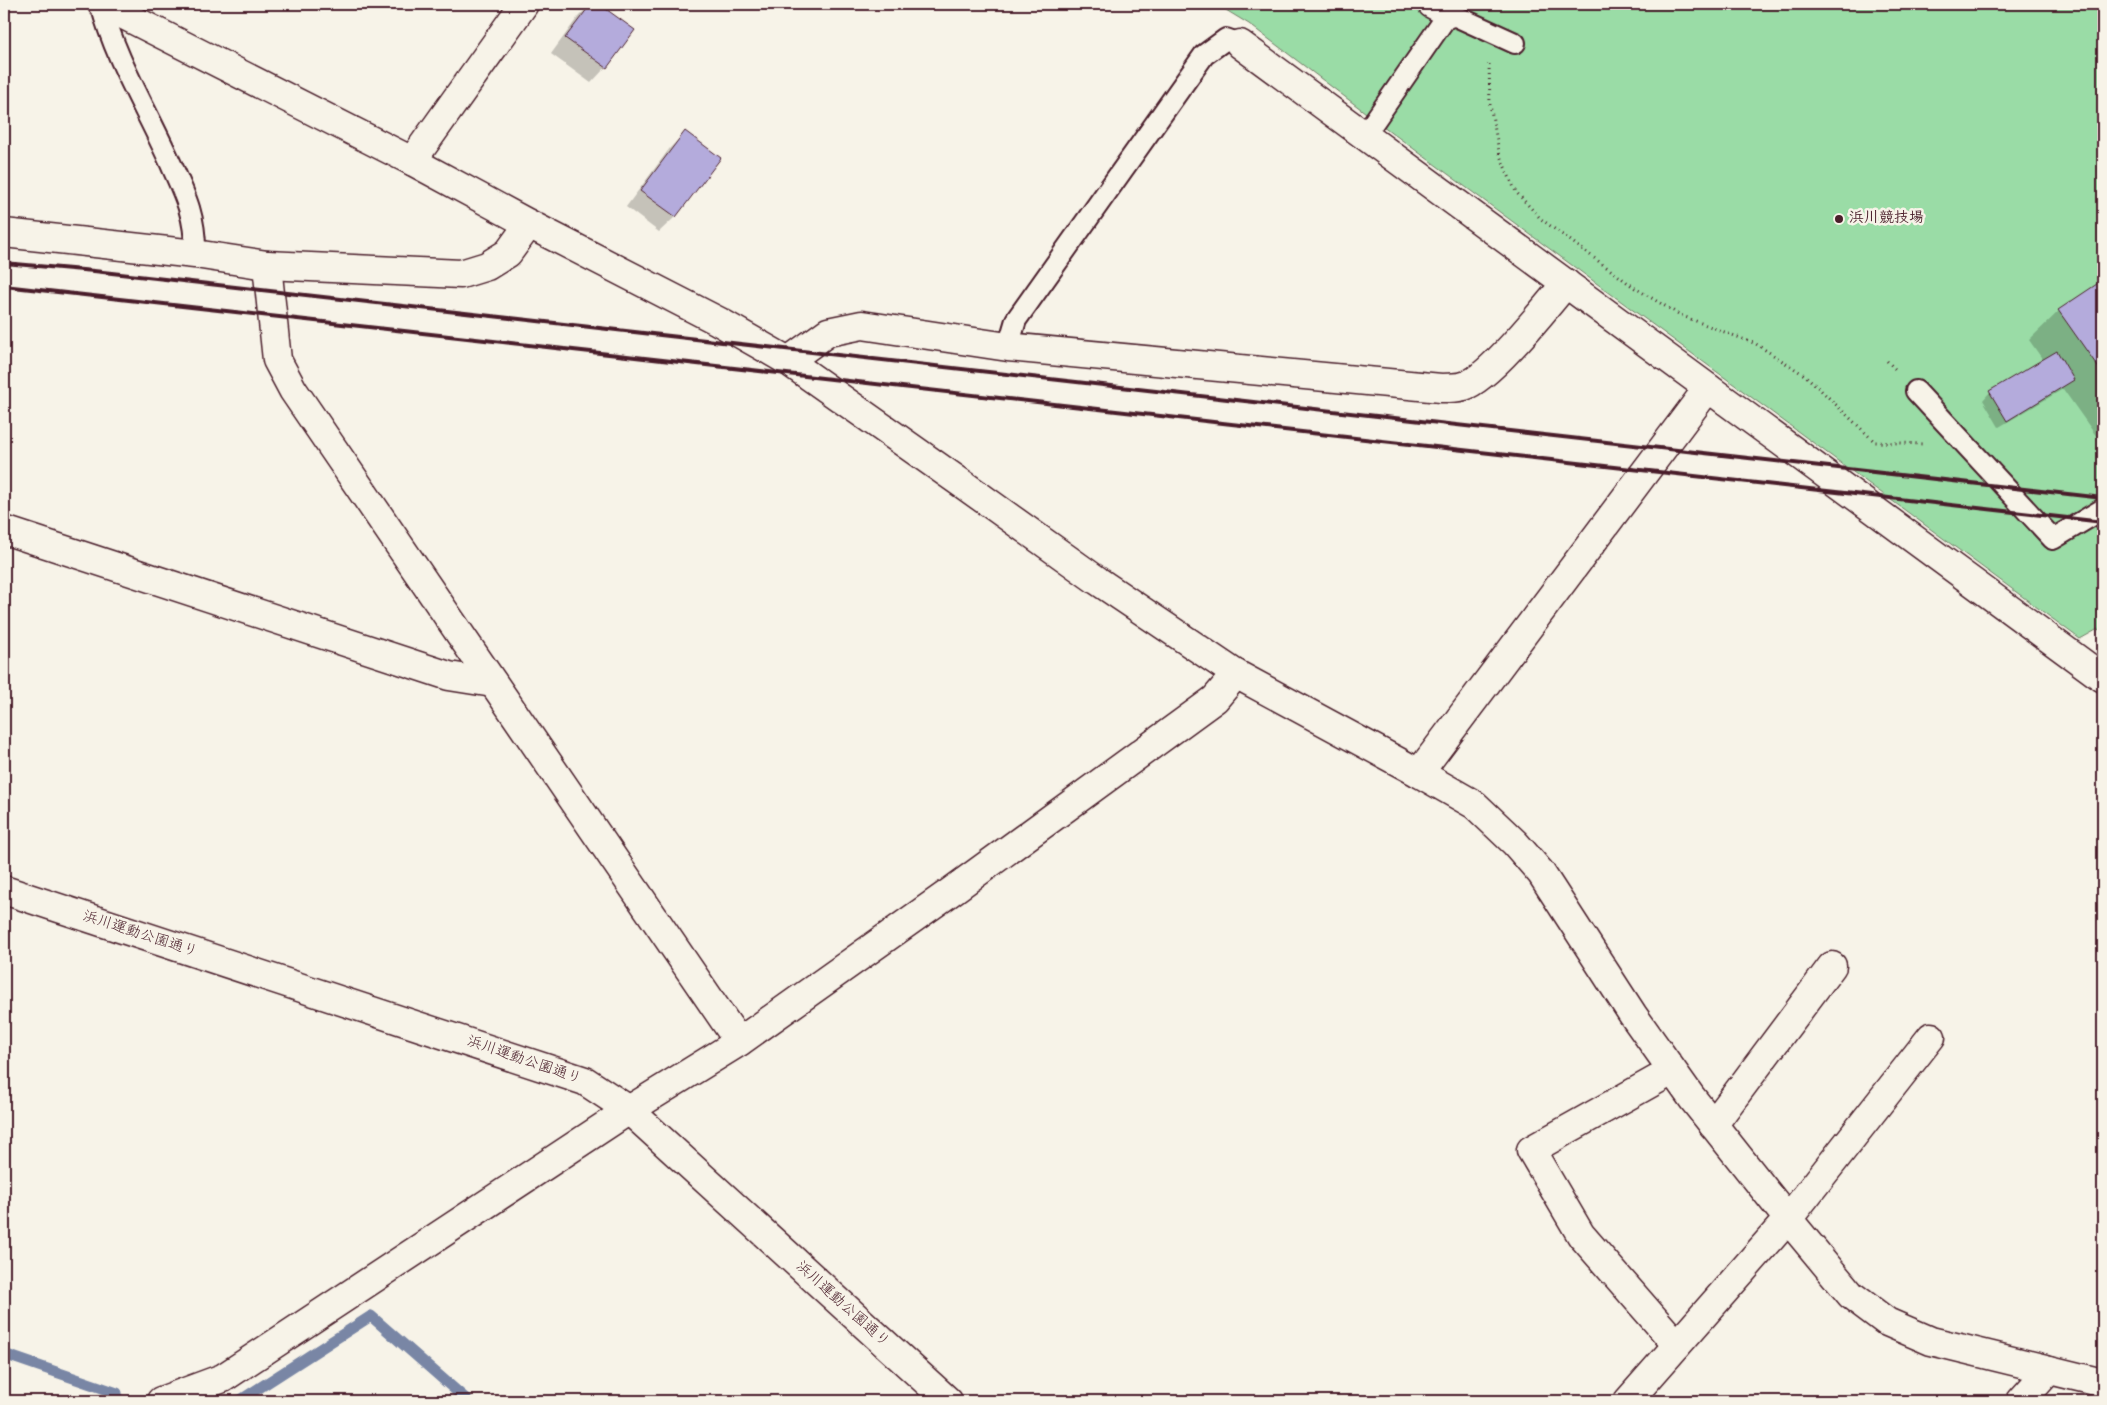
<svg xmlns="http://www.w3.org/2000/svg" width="2107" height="1405" font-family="'Gochi Hand','Klee One',sans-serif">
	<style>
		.green { fill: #9adca6; stroke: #727e68 }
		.shadow { fill: #0003 }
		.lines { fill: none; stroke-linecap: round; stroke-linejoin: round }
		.stream { stroke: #7986a5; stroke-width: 11 }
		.building { fill: #b4abdc; stroke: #4a1f2b }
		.lane-casing { stroke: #4a1f2b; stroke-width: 24 }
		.street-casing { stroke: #4a1f2b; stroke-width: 31 }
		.secondary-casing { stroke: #4a1f2b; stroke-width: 31 }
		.path { stroke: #4a1f2b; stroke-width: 3; stroke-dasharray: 1 4; stroke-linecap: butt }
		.lane { stroke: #f7f3e8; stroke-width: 20 }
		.street { stroke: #f7f3e8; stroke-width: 28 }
		.secondary { stroke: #f7f3e8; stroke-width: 28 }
		.rail { stroke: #4a1f2b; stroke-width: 4 }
		.poi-dot { fill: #4a1f2b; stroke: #f7f3e8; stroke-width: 2 }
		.labels { text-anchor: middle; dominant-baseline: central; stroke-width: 5; stroke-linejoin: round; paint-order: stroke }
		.poi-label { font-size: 15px; font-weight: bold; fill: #4a1f2b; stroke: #f7f3e8; text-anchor: start }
		.street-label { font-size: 15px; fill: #4a1f2b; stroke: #f7f3e8 }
	</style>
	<rect width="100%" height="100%" fill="#f7f3e8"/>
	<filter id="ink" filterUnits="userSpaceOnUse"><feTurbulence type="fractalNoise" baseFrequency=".02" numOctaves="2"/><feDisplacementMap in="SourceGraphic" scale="10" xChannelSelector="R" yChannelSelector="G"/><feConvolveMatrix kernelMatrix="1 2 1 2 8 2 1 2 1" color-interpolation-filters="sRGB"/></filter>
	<g filter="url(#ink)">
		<polygon class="green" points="1220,4 2103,4 2103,633 2098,629 2080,639 1399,138 1249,24 1221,7"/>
		<g class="shadow">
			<polygon points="591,4 597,4 633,30 606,67 591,83 551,54 578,17"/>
			<polygon points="685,133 719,158 675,217 659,232 626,207 670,148"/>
			<polygon points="2103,282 2103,437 2099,440 2063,389 1999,427 1983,400 1990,392 2043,360 2029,340 2059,311"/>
		</g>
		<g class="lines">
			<g class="stream">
				<polyline points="4,1354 117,1393"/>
				<polyline points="239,1401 371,1316 468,1401"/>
			</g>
		</g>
		<g class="building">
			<polygon points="591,4 599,4 635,30 607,68 565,38"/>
			<polygon points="685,131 721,158 676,217 640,191"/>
			<polygon points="2103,280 2103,374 2058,310"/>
			<polygon points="2057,351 2074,380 2007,421 1989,391"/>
		</g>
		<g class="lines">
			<defs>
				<g id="lane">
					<path d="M101 4C115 59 147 110 170 162 185 195 196 217 195 254"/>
					<polyline points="1364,136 1449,13 1515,43"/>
					<polyline points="1008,347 1016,320 1204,55 1226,39 1240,44"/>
					<polyline points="1916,391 2053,539 2103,509"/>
				</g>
				<g id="street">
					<polyline points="1432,4 1449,13"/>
					<polyline points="412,161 524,4"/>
					<polyline points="4,233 195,254 267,265 461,274 487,266 508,253 529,224"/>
					<polyline points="267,265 277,360 293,390 739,1042"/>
					<path d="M788 361 828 332 862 325 1008 347 1441 388C1448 388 1457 388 1464 386 1489 379 1547 306 1566 283"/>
					<polyline points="4,530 449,676 493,683"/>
					<polyline points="1419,773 1708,388"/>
					<polyline points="1672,1071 1531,1150 1581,1235 1677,1345"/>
					<polyline points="1713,1125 1832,966"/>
					<polyline points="161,1401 223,1378 629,1110 739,1042 949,893 1215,699 1236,674"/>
					<polyline points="1628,1401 1788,1219 1931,1037"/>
					<polyline points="2021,1401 2049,1370"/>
				</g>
				<g id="secondary">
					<polyline points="102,4 412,161 529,224 718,321 788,361 964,485 1098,581 1236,674 1419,773 1475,805 1515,843 1541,873 1633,1015 1692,1098 1788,1219 1851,1295 1887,1322 1931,1341 2103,1383"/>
					<polyline points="1240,44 2103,678"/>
					<polyline points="4,890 585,1081 629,1110 948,1401"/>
				</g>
			</defs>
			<use href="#lane" class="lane-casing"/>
			<use href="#street" class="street-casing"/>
			<use href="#secondary" class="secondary-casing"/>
			<g class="path">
				<polyline points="1489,64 1490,105 1500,156 1516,192 1541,219 1635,288 1680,315 1756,344 1806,376 1875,442 1924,444"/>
				<polyline points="1887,361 1897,371"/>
			</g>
			<use href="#lane" class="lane"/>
			<use href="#street" class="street"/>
			<use href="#secondary" class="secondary"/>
			<g class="rail">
				<polyline points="4,263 94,271 2103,498"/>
				<polyline points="4,286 2103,522"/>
			</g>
		</g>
	</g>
	<circle class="poi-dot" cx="1839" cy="219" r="5"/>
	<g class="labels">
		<g class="poi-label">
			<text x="1849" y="219">浜川競技場</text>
		</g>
		<g class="street-label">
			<text transform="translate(140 935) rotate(18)">浜川運動公園通り</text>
			<text transform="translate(524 1061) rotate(19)">浜川運動公園通り</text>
			<text transform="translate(842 1305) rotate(42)">浜川運動公園通り</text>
		</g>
	</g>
	<rect width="2107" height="1405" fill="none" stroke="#f7f3e8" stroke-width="20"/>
	<rect x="10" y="10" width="2087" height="1385" fill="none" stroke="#4a1f2b" stroke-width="2" filter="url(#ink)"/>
</svg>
